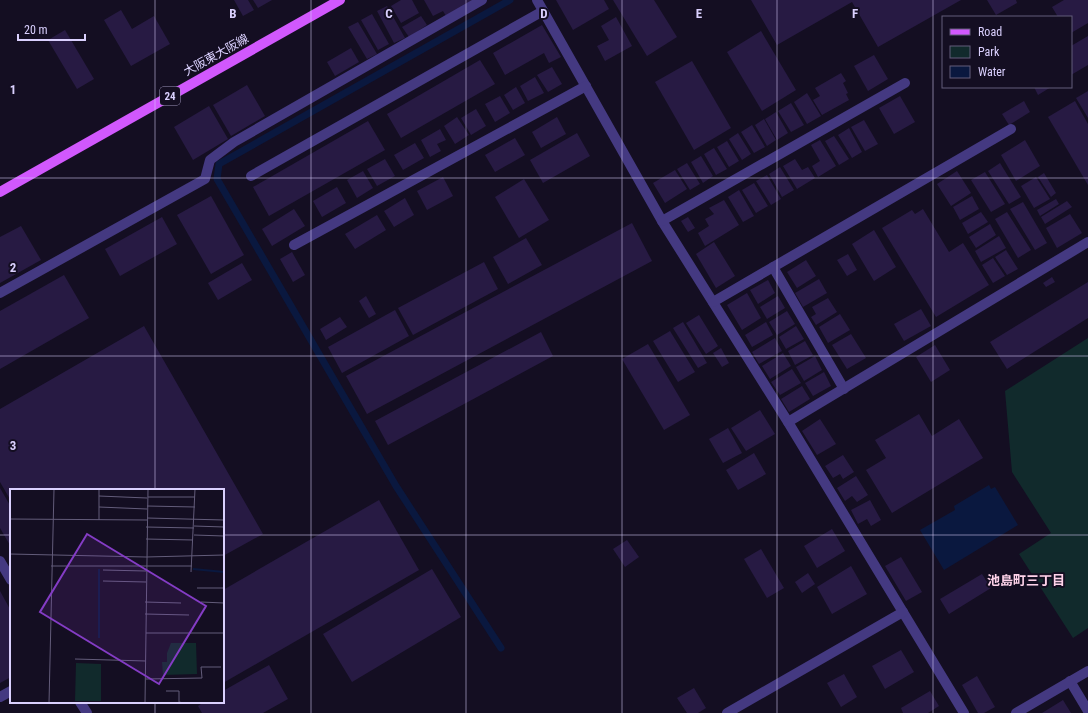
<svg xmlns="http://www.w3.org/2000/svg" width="1088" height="713" font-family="'Roboto Condensed','Noto Sans JP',sans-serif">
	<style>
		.green { fill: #112a2c }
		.water { fill: #0a183f }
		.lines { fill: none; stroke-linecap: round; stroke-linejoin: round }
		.stream { stroke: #0a183f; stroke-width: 7 }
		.building { fill: #271a43 }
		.service { stroke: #443981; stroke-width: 10 }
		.minor { stroke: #443981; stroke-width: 10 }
		.tertiary { stroke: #443981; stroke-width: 10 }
		.primary { stroke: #d158fd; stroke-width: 10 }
		.grid { fill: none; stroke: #dad0fe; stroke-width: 1; stroke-opacity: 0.55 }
		.labels { text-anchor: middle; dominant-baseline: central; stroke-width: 4; stroke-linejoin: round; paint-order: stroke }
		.shield { fill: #140e22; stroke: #9f96bc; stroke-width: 1 }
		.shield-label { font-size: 11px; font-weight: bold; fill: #dad0fe }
		.street-label { font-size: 12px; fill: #dad0fe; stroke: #140e22 }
		.neighbourhood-label { font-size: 13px; font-weight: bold; fill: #fed2e9; stroke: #140e22 }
		.inset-river { fill: none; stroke: #0a183f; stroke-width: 2 }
		.inset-road { fill: none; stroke: #635c7a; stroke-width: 1 }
		.view { fill: #843cc5; fill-opacity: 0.15; stroke: #843cc5; stroke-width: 2 }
		.inset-edge { fill: none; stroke: #dad0fe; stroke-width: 2 }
		.grid-label { font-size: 13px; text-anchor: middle; font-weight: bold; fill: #dad0fe; stroke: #140e22; stroke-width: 4; stroke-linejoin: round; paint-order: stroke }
	</style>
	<rect width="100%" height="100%" fill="#140e22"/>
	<polygon class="green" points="1088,338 1088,628 1073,638 1019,554 1051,533 1012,472 1005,391"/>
	<polygon class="water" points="989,485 991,489 995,487 1018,525 944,570 920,530 955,510 954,506"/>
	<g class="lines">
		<polyline class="stream" points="501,648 396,486 217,179 219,164 510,0"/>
	</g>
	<g class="building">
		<polygon points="234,0 248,0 254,10 243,16"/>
		<polygon points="253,0 272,0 258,8"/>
		<polygon points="401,0 412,0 419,13 401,23 391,6"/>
		<polygon points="424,0 473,0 446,16 443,11 433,16"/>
		<polygon points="556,0 604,0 609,9 573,30"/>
		<polygon points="613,0 654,0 677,37 647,56"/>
		<polygon points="751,0 961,0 878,47 852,2 777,45"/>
		<polygon points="987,0 1016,0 1017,3 996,15"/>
		<polygon points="1064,0 1088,0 1088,23 1071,33 1071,17 1058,17 1052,7"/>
		<polygon points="387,6 405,38 394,43 377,11"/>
		<polygon points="121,10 132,29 154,16 170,44 131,66 104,20"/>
		<polygon points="372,14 389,44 378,50 361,20"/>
		<polygon points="421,16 427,25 409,37 402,27"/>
		<polygon points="616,17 632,46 605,61 597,46 609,40 601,26"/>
		<polygon points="358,22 377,54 367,59 348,27"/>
		<polygon points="542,25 561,57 549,63 544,53 505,75 493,53"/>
		<polygon points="65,30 94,79 77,89 48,40"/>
		<polygon points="761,31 796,90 762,111 727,52"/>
		<polygon points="1088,36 1088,65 1071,75 1071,46"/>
		<polygon points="351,48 359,62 335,76 327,62"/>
		<polygon points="874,55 888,79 868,91 854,66"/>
		<polygon points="480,60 495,84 401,138 387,114"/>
		<polygon points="692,61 731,128 694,150 655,82"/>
		<polygon points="552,67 562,84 548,92 537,75"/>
		<polygon points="841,73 846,81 843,83 848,93 846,94 849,100 822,115 813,100 820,96 815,88"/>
		<polygon points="535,77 544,93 528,101 520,86"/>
		<polygon points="247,85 265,116 231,136 213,105"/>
		<polygon points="516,87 525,103 513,110 504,95"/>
		<polygon points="1034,87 1051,87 1038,95"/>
		<polygon points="1088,91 1088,118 1076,98"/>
		<polygon points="807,93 821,116 807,124 794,102"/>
		<polygon points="500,96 510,113 495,122 485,104"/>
		<polygon points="900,96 915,122 894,134 879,108"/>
		<polygon points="1024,101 1030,112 1009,125 1002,114"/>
		<polygon points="1075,101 1088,124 1088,185 1048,117"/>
		<polygon points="791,103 804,125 791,132 778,111"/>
		<polygon points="209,106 228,139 193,160 174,127"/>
		<polygon points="476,109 486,126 471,135 461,118"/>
		<polygon points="776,112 788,133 777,140 765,119"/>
		<polygon points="457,117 469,135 455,144 444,126"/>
		<polygon points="557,117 566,134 541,148 532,132"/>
		<polygon points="764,119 776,140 767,146 755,125"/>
		<polygon points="864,120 878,144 865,151 851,127"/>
		<polygon points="368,121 385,150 269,216 253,187"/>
		<polygon points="752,125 765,147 754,153 741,132"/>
		<polygon points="849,128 862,152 852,158 838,135"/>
		<polygon points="440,129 446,140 437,144 441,151 430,157 421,140"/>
		<polygon points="577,133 590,156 543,183 530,160"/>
		<polygon points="738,133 751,154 742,160 729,139"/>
		<polygon points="834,136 849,159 839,165 825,141"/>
		<polygon points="515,138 525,155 495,172 485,155"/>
		<polygon points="820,140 836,166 818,177 812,166 820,161 811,145"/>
		<polygon points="1025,140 1040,166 1016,181 1001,155"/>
		<polygon points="727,141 739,161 729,167 717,147"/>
		<polygon points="415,143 424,158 403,170 394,155"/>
		<polygon points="714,148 727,169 716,175 704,154"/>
		<polygon points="701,156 713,176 703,183 691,162"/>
		<polygon points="385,159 395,176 377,186 367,169"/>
		<polygon points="795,159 802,170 808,167 815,178 797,189 783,166"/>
		<polygon points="687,163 700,184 690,190 677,169"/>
		<polygon points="1000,163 1021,197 1009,204 988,171"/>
		<polygon points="780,167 794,190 782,197 769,174"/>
		<polygon points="675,170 687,189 665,203 653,183"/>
		<polygon points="363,171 373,188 357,198 347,180"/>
		<polygon points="957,171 971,193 951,206 937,184"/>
		<polygon points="985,172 1005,204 991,212 971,180"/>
		<polygon points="1044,173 1056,193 1051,197 1038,177"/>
		<polygon points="767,175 781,199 771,205 756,181"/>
		<polygon points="443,177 453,196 427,210 417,191"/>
		<polygon points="1036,177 1050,199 1034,208 1021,186"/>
		<polygon points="524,179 549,220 519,238 495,197"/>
		<polygon points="754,183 768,206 756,213 742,190"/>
		<polygon points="337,187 346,203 322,217 313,201"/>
		<polygon points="739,190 754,216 743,222 728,197"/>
		<polygon points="211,196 244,255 211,274 177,215"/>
		<polygon points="972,196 979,209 960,220 953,207"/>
		<polygon points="405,198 414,215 394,227 384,211"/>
		<polygon points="1056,199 1059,204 1040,216 1037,210"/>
		<polygon points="724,200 739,225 705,246 698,233 709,226 705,219 714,214 709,208"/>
		<polygon points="1067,201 1072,207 1045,224 1041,217"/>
		<polygon points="1023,202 1047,243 1035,250 1010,209"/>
		<polygon points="294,209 305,226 272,246 262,229"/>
		<polygon points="923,209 949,252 963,243 989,285 936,317 882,228 912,210 915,214"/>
		<polygon points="981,212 988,222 968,234 962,223"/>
		<polygon points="1007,212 1031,250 1018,258 995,219"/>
		<polygon points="1070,214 1082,233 1057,248 1046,228"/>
		<polygon points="377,215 386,230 355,249 345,234"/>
		<polygon points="162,217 177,244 120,276 105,249"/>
		<polygon points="688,217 695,228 688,232 681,221"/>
		<polygon points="632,223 652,261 367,414 346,376"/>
		<polygon points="990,224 996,235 976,248 969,237"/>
		<polygon points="21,226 41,260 0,283 0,237"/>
		<polygon points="874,230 896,267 874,281 852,244"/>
		<polygon points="999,236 1006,248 981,262 975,251"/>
		<polygon points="526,238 542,265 508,284 493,257"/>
		<polygon points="714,242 735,276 716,288 696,254"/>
		<polygon points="1006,250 1018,269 1007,275 995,257"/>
		<polygon points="292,252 305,275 293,282 280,259"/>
		<polygon points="848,254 857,270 847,276 837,260"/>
		<polygon points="993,258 1005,276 993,283 982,265"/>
		<polygon points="806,260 816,276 797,288 787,272"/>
		<polygon points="484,262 498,289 413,335 398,308"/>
		<polygon points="242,263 252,280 218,300 208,283"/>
		<polygon points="64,275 89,318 0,369 0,311"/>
		<polygon points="1052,277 1055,282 1046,287 1043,283"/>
		<polygon points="819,279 827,293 803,307 795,293"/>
		<polygon points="768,280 775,293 758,304 750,290"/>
		<polygon points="1088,282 1088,318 1007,369 990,342"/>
		<polygon points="747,293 761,318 742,330 727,305"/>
		<polygon points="366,296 376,314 369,318 359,301"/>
		<polygon points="778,296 785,308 767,319 760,307"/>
		<polygon points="828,298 837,312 816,325 811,317 816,314 812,307"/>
		<polygon points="921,309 931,326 904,341 894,324"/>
		<polygon points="395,310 409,336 342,373 328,347"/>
		<polygon points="787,311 795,324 777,335 769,322"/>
		<polygon points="840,314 850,330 828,343 819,327"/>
		<polygon points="699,315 718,346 706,354 686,323"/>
		<polygon points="340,317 347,327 326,340 320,329"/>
		<polygon points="683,322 707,363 698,368 673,328"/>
		<polygon points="766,322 773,335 752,347 745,335"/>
		<polygon points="144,326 263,534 223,556 223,490 11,490 11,501 0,482 0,409"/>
		<polygon points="796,326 804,339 786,349 779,337"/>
		<polygon points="670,331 695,372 678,382 653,341"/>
		<polygon points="541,332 553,356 388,445 375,421"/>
		<polygon points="851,334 866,358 847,369 832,345"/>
		<polygon points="775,338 782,351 759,364 752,352"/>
		<polygon points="805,341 813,355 795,365 788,351"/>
		<polygon points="648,344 690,415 664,430 622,359"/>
		<polygon points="935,345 950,370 931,382 916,357"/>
		<polygon points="721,348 729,363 722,367 713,353"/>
		<polygon points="783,353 791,366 770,379 762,366"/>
		<polygon points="815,356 822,370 804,381 796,367"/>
		<polygon points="792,369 801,383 780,395 771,382"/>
		<polygon points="824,372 831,386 813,396 805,383"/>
		<polygon points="802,386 810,399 789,412 781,399"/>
		<polygon points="760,410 775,434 746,451 731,428"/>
		<polygon points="919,414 932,436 959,419 983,458 892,513 866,470 886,458 875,440"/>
		<polygon points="820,419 836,444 817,455 802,431"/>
		<polygon points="728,428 742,453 723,463 709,439"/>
		<polygon points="754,453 766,474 738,490 726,470"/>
		<polygon points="843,455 854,472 843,479 840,474 833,478 825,466"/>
		<polygon points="856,476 868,495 857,502 852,496 845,501 837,488"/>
		<polygon points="0,488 11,507 11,547 0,528"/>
		<polygon points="379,500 419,570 223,683 223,590"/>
		<polygon points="870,500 881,520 871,526 867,519 858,524 851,510"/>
		<polygon points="832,529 845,551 817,568 804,546"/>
		<polygon points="627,540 639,557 625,567 613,549"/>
		<polygon points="761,549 784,588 767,598 744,559"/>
		<polygon points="901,557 922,592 906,601 885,566"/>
		<polygon points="851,566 867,594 832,614 817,587"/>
		<polygon points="432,569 461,617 352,682 323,634"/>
		<polygon points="808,573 815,584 802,593 795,582"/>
		<polygon points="982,574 991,588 949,614 940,599"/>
		<polygon points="0,591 11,611 11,677 0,683"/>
		<polygon points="901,650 914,672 885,689 872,666"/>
		<polygon points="269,665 288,699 263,713 202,713 198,706 204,702 223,702 223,691"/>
		<polygon points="844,674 857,697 841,707 827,683"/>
		<polygon points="977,676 995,707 984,713 978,713 962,685"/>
		<polygon points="694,688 706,708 698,713 687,713 677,698"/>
		<polygon points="930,691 939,706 928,713 903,713 901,708"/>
		<polygon points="1063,700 1071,713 1042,713"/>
	</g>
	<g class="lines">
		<g class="service">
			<polyline points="773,267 844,389"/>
			<polyline points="1070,681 1088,711"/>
			<polyline points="0,697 11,691"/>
		</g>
		<g class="minor">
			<polyline points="537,0 662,221 788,422 964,713"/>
			<polyline points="251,176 543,11"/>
			<polyline points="662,221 905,83"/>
			<polyline points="294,245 586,86"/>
			<polyline points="0,293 205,179 210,160 234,142 482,0"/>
			<polyline points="713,302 1011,129"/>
			<polyline points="788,422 1088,242"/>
			<polyline points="727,713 903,612"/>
			<polyline points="1016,713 1088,671"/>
		</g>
		<g class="tertiary">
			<polyline points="0,561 11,580"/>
			<polyline points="80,702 87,713"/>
		</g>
		<polyline class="primary" points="0,192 340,0"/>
	</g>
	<path class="grid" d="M155 0V490M311 0V713M466 0V713M622 0V713M777 0V713M933 0V713M0 178H1088M0 356H1088M0 535H11M223 535H1088M155 702V713"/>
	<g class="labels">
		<rect class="shield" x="160" y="87" width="20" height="18" rx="3"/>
		<g class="shield-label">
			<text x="170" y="96">24</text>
		</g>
		<g class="street-label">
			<text transform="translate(216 55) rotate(-29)">大阪東大阪線</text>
		</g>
		<g class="neighbourhood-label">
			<text x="1026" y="580">池島町三丁目</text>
		</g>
	</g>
	<g transform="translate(10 489)">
		<rect width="214" height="214" fill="#140e22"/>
		<path d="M161 154H186L187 185 153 186 152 173H157V164ZM66 174 91 175V212H65Z" fill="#112a2c"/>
		<path class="inset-river" d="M89 80V149M183 80 214 83"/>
		<path class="inset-road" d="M89 7 137 9M138 8H185M137 17 185 18M89 18 137 20M137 29 214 31M0 30 137 31M89 31V0M184 37 214 38M136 38 184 39M184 46 214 47M136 50 183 51M0 65 136 68 214 66M41 77H182M93 81 136 82M181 83 185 0M93 92 136 93M187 99H214M135 113 171 114M191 113 214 114M135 125 179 126M136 144H214M65 170 136 172M136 190 192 189 191 178H211M156 202H169V213L174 214M39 214 44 0M135 214 138 0"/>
		<path class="view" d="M77 45 196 117 149 195 30 123Z"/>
		<rect width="214" height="214" class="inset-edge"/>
	</g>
	<g class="grid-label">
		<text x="233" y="18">B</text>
		<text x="389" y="18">C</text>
		<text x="544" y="18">D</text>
		<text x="699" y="18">E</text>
		<text x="855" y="18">F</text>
		<text x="13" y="94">1</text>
		<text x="13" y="272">2</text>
		<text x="13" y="450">3</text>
	</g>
	<rect x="942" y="16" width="130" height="72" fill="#140e22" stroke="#635c7a"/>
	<rect x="950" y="29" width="20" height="6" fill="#d158fd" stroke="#635c7a"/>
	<text x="978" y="36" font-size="12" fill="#dad0fe">Road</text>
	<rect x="950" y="46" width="20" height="12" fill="#112a2c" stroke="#635c7a"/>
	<text x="978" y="56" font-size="12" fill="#dad0fe">Park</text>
	<rect x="950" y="66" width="20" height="12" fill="#0a183f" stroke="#635c7a"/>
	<text x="978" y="76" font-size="12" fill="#dad0fe">Water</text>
	<path d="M18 34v6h67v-6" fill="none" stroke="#dad0fe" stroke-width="2"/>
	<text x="24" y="34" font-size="12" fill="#dad0fe" stroke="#140e22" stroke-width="3" paint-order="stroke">20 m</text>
</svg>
